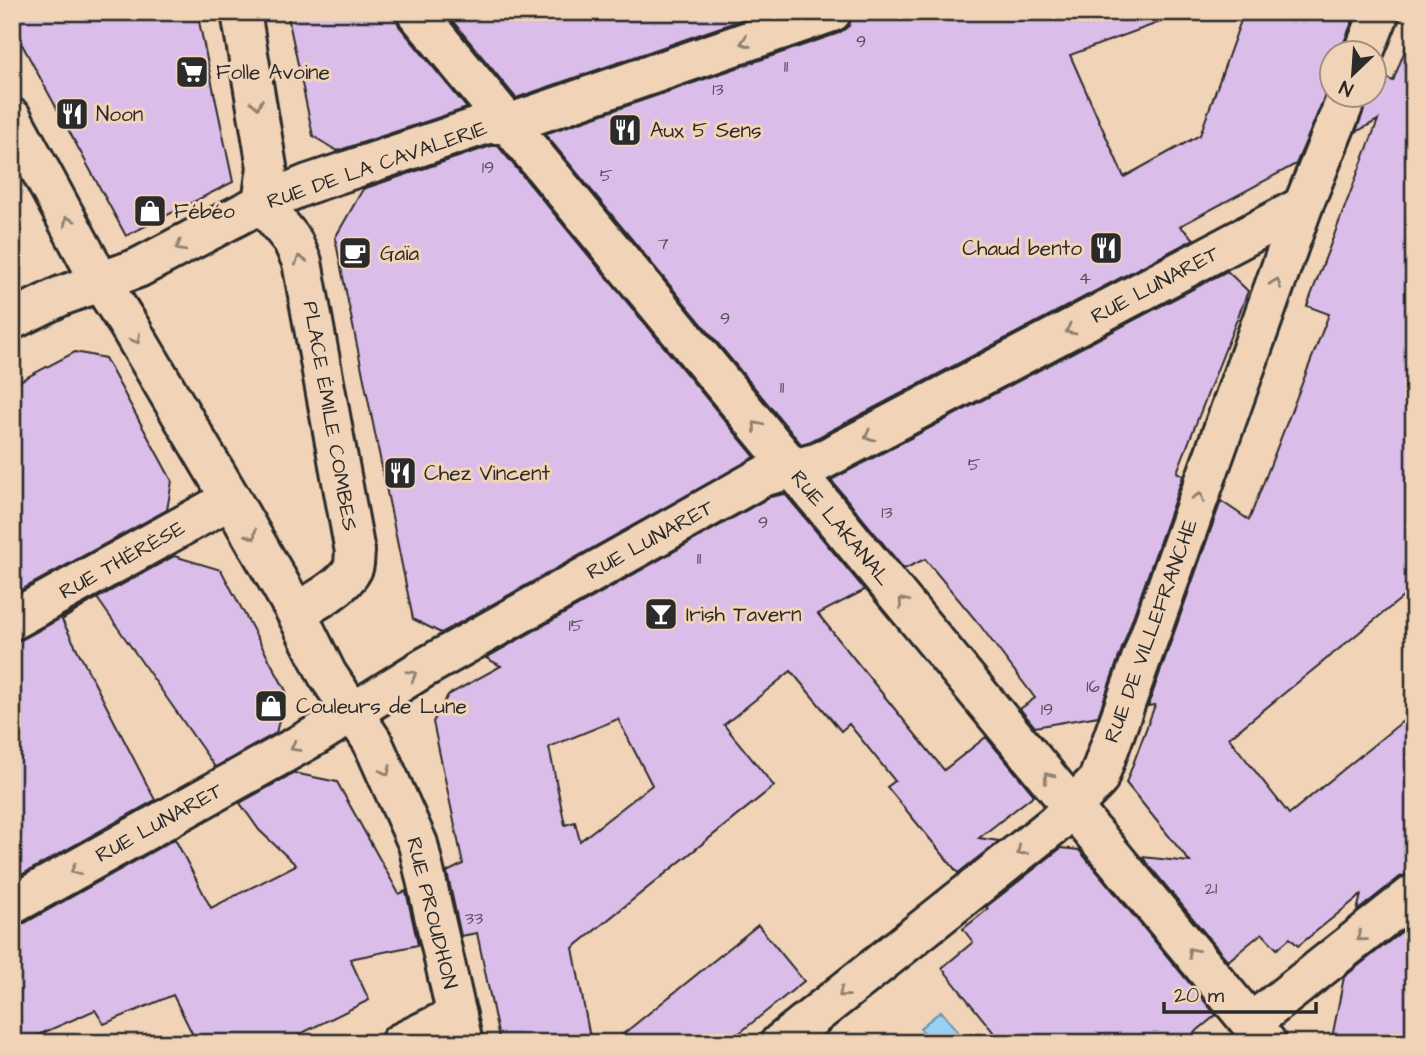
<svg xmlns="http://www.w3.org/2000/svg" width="1426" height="1055" font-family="'Architects Daughter',sans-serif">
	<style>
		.water { fill: #98d1f7; stroke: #6c8fa5; stroke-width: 2 }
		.building { fill: #dbbdea; stroke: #2b2b2b; stroke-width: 2; fill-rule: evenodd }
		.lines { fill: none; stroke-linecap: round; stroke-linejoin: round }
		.minor-casing { stroke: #2b2b2b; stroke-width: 44 }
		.minor { stroke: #f1d4b7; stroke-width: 38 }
		.oneway { stroke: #8e8071 }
		.labels { text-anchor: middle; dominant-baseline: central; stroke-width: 6; stroke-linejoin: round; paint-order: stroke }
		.number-label { font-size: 18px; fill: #57505b }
		.poi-label { font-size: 21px; fill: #2b2b2b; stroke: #f1d4b7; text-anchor: start }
		.street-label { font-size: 21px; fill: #2b2b2b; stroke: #f1d4b7 }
	</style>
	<rect width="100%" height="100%" fill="#f1d4b7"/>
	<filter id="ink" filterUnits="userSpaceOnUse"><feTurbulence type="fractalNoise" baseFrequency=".0143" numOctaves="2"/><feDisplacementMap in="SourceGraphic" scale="14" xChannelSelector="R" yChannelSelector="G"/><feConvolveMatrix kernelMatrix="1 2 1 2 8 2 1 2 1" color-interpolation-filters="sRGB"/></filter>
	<g filter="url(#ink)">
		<polygon class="water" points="941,1011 967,1043 932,1043 920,1028"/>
		<g class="building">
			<polygon points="12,12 197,12 233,182 126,236 12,26"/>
			<polygon points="287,12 395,12 399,26 467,108 337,151 313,136"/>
			<polygon points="445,12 764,12 516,98"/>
			<polygon points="853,12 1173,12 1174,17 1070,55 1124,177 1200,135 1244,12 1356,12 1340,52 1332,52 1332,81 1296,164 1180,226 1194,239 811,441 801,444 545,134 839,33 849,26"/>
			<polygon points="1410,37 1414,38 1414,588 1229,738 1289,814 1414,712 1414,873 1400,877 1357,911 1361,895 1298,946 1290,938 1277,949 1262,933 1228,961 1142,857 1190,862 1126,783 1155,705 1148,706 1221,501 1249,520 1329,314 1307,306 1378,120 1356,132 1369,94 1374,94 1374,73 1393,81"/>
			<polygon points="491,146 498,146 755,457 441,633 413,619 335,238 363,189"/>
			<polygon points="1227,271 1248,291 1177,472 1183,476 1098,716 1035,727 1020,709 1035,698 979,624 925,559 904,569 831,480"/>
			<polygon points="75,352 105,358 172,481 167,510 12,595 12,385"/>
			<path d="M785 494 865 590 818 614 944 770 986 737 1034 795 979 838 999 841 958 873 887 787 895 781 849 724 841 731 791 671 724 725 774 786 573 948 591 1043H500L477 933 461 936 447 872 463 864 433 722 448 695 501 666 486 658 770 497ZM618 719 652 785 580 841 575 822 565 825 549 747Z"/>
			<polygon points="174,556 221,570 286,691 276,733 215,767 97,598 62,620 155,800 12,880 12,642 23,639"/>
			<polygon points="294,773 337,782 399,894 406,891 418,945 350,959 369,1000 282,1043 197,1043 173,995 104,1024 95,1010 20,1043 12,1043 12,927 23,924 175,839 211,908 296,865 259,830 240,803"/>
			<polygon points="1061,848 1079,850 1216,1015 1182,1043 1002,1043 942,968 973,942 963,929 988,909 986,907"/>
			<polygon points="1414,922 1414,1043 1331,1043 1344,977"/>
			<polygon points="758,925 804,981 727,1043 612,1043"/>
		</g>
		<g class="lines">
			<defs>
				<g id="minor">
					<polyline points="241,12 267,167 262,203"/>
					<polyline points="416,12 1267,1043"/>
					<polyline points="1364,52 1380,12"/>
					<polyline points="12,118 100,281 129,326 231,499 296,612 327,674 372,741 418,844 463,1043"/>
					<path d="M262 203 292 240 302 262 355 552C354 557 355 564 353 568 344 587 313 603 296 612"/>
					<polyline points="12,320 61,296 138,268 262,203 308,184 487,124 508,124 832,12"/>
					<polyline points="12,620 231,499"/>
					<polyline points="12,905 315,736 422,669 762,477 819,462 1303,206"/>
					<polyline points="1251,1023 1414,894"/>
					<polyline points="400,1043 457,1015"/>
					<polyline points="780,1043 1055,824 1098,780 1303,206 1348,94"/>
				</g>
			</defs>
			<use href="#minor" class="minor-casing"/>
			<use href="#minor" class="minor"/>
		</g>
		<defs><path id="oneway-chevron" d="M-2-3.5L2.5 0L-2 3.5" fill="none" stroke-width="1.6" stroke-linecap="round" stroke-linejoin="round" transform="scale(1.75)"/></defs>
		<g class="oneway">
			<use href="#oneway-chevron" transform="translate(745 42) rotate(161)"/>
			<use href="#oneway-chevron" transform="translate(257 104) rotate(80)"/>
			<use href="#oneway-chevron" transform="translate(68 221) rotate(-118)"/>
			<use href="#oneway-chevron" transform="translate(180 247) rotate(152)"/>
			<use href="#oneway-chevron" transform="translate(300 260) rotate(-108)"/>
			<use href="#oneway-chevron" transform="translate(1276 283) rotate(-70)"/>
			<use href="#oneway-chevron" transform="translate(1070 330) rotate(152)"/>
			<use href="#oneway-chevron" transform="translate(136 339) rotate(59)"/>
			<use href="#oneway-chevron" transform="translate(757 426) rotate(-130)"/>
			<use href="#oneway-chevron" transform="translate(869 436) rotate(152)"/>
			<use href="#oneway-chevron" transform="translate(1199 497) rotate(-70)"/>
			<use href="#oneway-chevron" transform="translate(252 535) rotate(60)"/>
			<use href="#oneway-chevron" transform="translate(903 602) rotate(-130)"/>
			<use href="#oneway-chevron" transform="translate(412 675) rotate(-32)"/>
			<use href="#oneway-chevron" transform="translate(295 747) rotate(151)"/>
			<use href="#oneway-chevron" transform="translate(386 771) rotate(66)"/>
			<use href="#oneway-chevron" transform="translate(1048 777) rotate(-129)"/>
			<use href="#oneway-chevron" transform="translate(1021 851) rotate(141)"/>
			<use href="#oneway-chevron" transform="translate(75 870) rotate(151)"/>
			<use href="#oneway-chevron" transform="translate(1361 937) rotate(141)"/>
			<use href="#oneway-chevron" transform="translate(1192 952) rotate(-130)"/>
			<use href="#oneway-chevron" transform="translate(843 993) rotate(141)"/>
		</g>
	</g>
	<defs>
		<symbol id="supermarket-square" viewBox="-11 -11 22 22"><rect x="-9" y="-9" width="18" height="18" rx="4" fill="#2b2b2b" stroke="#f1d4b7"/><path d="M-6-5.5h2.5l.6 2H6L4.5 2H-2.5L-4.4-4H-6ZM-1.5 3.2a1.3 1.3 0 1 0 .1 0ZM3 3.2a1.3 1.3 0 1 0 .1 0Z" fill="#fff"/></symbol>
		<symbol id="restaurant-square" viewBox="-11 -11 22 22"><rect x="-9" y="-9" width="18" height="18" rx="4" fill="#2b2b2b" stroke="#f1d4b7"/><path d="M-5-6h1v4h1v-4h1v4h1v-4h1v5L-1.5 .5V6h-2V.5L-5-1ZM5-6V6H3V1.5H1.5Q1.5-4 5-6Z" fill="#fff"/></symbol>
		<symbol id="shop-square" viewBox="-11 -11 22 22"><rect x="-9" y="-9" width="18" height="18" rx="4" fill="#2b2b2b" stroke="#f1d4b7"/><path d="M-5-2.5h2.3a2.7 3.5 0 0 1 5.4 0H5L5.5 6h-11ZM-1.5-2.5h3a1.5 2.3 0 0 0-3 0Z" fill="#fff"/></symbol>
		<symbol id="cafe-square" viewBox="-11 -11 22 22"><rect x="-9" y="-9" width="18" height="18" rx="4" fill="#2b2b2b" stroke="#f1d4b7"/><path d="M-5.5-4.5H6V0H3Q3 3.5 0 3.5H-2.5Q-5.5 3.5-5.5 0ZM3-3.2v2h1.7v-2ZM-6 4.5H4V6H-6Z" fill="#fff"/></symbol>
		<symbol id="bar-square" viewBox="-11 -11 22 22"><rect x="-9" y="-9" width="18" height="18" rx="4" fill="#2b2b2b" stroke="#f1d4b7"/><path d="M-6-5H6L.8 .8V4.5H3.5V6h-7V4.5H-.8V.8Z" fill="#fff"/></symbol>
	</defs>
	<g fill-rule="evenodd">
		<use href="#supermarket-square" x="173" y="53" width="38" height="38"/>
		<use href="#restaurant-square" x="53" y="95" width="38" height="38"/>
		<use href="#restaurant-square" x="606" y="111" width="38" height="38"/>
		<use href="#shop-square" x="131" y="192" width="38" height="38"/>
		<use href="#restaurant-square" x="1087" y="229" width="38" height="38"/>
		<use href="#cafe-square" x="336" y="234" width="38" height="38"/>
		<use href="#restaurant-square" x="381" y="454" width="38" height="38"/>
		<use href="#bar-square" x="642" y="595" width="38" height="38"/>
		<use href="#shop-square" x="252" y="687" width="38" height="38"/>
	</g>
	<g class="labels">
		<g class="number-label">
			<text x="861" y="41">9</text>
			<text x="786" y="66">11</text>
			<text x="718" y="89">13</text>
			<text x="488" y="167">19</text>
			<text x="606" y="175">5</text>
			<text x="663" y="243">7</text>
			<text x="1085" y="278">4</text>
			<text x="725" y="318">9</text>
			<text x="782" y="387">11</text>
			<text x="974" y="464">5</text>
			<text x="887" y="512">13</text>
			<text x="763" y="522">9</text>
			<text x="699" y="558">11</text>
			<text x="576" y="625">15</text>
			<text x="1093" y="686">16</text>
			<text x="1047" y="709">19</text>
			<text x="1211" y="888">21</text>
			<text x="474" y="918">33</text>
		</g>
		<g class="poi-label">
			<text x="216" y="72">Folle Avoine</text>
			<text x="96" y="114">Noon</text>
			<text x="650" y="130">Aux 5 Sens</text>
			<text x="174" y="211">Fébéo</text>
			<text x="1082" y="248" text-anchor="end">Chaud bento</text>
			<text x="380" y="253">Gaïa</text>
			<text x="424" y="473">Chez Vincent</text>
			<text x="686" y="614">Irish Tavern</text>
			<text x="296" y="706">Couleurs de Lune</text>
		</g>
		<g class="street-label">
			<text transform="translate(377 165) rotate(-19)">RUE DE LA CAVALERIE</text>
			<text transform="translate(1155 285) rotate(-28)">RUE LUNARET</text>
			<text transform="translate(330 416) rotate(80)">PLACE ÉMILE COMBES</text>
			<text transform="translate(841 528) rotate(50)">RUE LAKANAL</text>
			<text transform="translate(650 540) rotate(-29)">RUE LUNARET</text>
			<text transform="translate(122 560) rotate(-29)">RUE THÉRÈSE</text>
			<text transform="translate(1151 631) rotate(-70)">RUE DE VILLEFRANCHE</text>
			<text transform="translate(159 823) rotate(-29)">RUE LUNARET</text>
			<text transform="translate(432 913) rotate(76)">RUE PROUDHON</text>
		</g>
	</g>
	<rect width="1426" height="1055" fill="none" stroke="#f1d4b7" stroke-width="42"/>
	<rect x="21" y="21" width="1384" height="1013" fill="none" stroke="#2b2b2b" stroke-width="2.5" filter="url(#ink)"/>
	<g transform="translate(1353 74) rotate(205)"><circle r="33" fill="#f1d4b7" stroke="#a2907f" stroke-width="2"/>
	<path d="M0-5L12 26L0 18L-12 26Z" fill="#2b2b2b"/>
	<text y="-10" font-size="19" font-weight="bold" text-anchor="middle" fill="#2b2b2b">N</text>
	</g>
	<path d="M1164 1002v10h152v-10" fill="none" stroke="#2b2b2b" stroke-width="3.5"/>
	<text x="1174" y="1002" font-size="21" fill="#2b2b2b" stroke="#f1d4b7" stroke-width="5" paint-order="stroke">20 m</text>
</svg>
